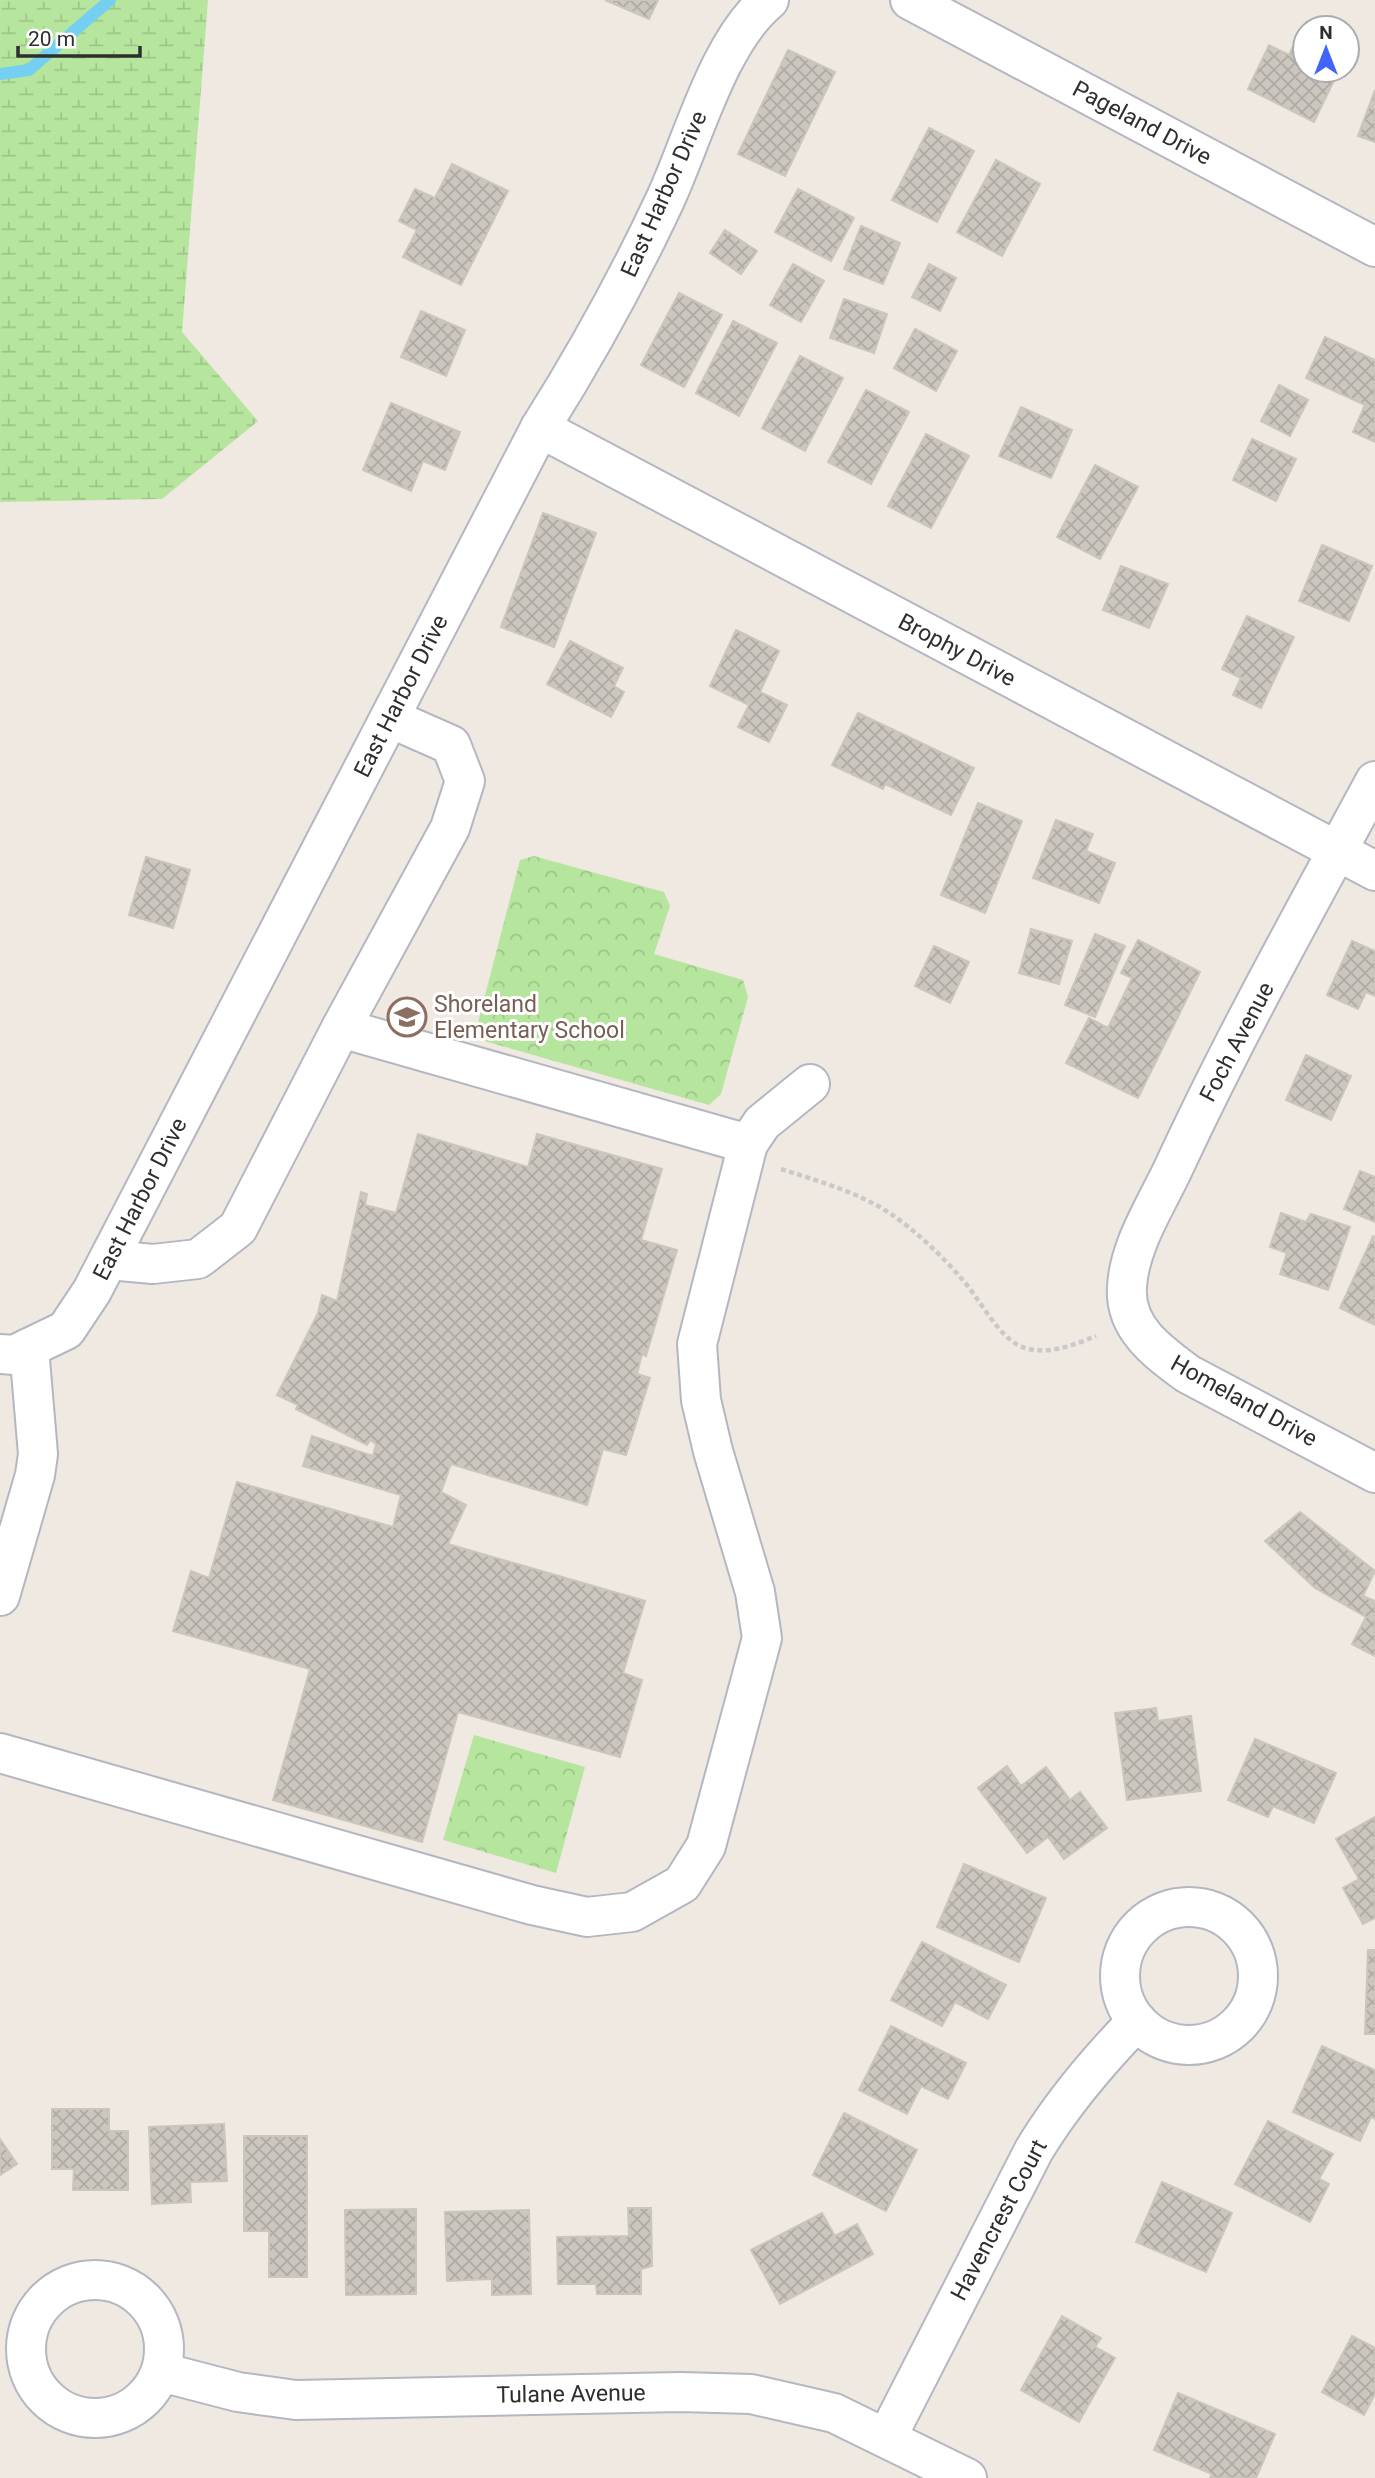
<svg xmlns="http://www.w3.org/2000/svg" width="1375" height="2478" font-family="Roboto,sans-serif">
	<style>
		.forest { fill: url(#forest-crowns) }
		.wetland { fill: url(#wetland-marsh) }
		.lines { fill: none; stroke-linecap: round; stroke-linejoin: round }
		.stream { stroke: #75cff0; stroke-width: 12 }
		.building { fill: url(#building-cross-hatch); stroke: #cbc5ba; stroke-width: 2 }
		.minor-casing { stroke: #b4b7c1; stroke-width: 42 }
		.path { stroke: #c9c9c9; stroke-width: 4.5; stroke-dasharray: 5 3.5; stroke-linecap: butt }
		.minor { stroke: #fff; stroke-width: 38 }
		.labels { text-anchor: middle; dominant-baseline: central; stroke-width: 6; stroke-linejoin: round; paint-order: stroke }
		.street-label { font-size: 23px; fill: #2e2e2e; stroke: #fff }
		.education-label { font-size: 23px; fill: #785e54; stroke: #fff; text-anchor: start }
	</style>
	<defs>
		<pattern id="forest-crowns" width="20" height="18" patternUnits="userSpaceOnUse" patternTransform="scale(1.75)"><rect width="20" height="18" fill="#b6e59e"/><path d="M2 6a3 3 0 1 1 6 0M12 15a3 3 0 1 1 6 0" fill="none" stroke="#9dc588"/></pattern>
		<pattern id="wetland-marsh" width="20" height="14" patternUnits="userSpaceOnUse" patternTransform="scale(1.75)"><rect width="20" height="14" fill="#b6e59e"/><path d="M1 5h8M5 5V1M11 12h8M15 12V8" fill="none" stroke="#9dc588"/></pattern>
		<pattern id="building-cross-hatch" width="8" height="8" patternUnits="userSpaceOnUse" patternTransform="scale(1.75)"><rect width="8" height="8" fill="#cbc7bf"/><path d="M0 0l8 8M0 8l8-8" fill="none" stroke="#afaba4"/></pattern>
	</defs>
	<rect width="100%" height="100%" fill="#efe9e1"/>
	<g class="forest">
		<polygon points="534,856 664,892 670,906 654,954 743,980 748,997 721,1094 709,1105 474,1038 520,860"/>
		<polygon points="474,1735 585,1767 556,1873 443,1840"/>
	</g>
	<polygon class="wetland" points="0,0 208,0 182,332 258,421 162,499 0,502"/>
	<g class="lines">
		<polyline class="stream" points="0,74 29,70 110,0"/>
	</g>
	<g class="building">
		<polygon points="605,0 658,0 649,19"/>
		<polygon points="1299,34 1305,37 1305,70 1339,70 1314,122 1248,89 1269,45 1289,55"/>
		<polygon points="788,50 835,72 785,176 738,154"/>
		<polygon points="1375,90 1375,142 1358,136"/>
		<polygon points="929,128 974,151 937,222 892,200"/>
		<polygon points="996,160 1040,184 1002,256 957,232"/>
		<polygon points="452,164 508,191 461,285 403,257 417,230 399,221 415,189 435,198"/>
		<polygon points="798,189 854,218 831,261 775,232"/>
		<polygon points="861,226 900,243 883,284 844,269"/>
		<polygon points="725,230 757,251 741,274 710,253"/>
		<polygon points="793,264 824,281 801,322 770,305"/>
		<polygon points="929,264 956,278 940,311 912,297"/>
		<polygon points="679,293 722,315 684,387 641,365"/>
		<polygon points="844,299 887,314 874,353 830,338"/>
		<polygon points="421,311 465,330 446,376 401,357"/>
		<polygon points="733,321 777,343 739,416 696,393"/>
		<polygon points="915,329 957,351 936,391 894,368"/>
		<polygon points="1325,337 1375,360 1375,442 1353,432 1365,405 1306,378"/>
		<polygon points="800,356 843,378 805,451 762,428"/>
		<polygon points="1279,385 1308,400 1290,436 1261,421"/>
		<polygon points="866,390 909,412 871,484 828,462"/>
		<polygon points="391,403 460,432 445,470 423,461 411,491 363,470"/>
		<polygon points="1021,407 1072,430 1051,478 999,456"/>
		<polygon points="926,434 969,456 931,528 888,506"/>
		<polygon points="1252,439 1296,459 1276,501 1233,480"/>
		<polygon points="1095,465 1138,487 1100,559 1057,537"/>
		<polygon points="543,513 596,533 554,647 501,627"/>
		<polygon points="1322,545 1372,566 1349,621 1299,601"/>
		<polygon points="1121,566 1168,584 1149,628 1103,610"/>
		<polygon points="1247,616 1294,637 1261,708 1233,695 1241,678 1222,669"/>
		<polygon points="736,630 779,651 760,692 787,705 769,742 738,727 749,705 710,686"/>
		<polygon points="570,641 623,668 614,686 624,692 611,717 547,684"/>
		<polygon points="858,713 974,768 951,815 885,784 883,789 832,765"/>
		<polygon points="978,803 1022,821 985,913 941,895"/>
		<polygon points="1056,820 1093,834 1086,851 1115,863 1099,903 1033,878"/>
		<polygon points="146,857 190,870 173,928 129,915"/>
		<polygon points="1031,929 1072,941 1059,984 1019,973"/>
		<polygon points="1095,934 1125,946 1095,1017 1065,1005"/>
		<polygon points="1138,940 1200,972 1138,1098 1066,1063 1089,1018 1108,1028 1132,978 1121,973"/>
		<polygon points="1352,941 1375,951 1375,996 1366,992 1358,1009 1327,995"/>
		<polygon points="934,946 969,962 950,1003 915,986"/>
		<polygon points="1306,1055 1351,1076 1331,1120 1286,1100"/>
		<polygon points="418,1134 528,1167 537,1134 662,1169 641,1240 677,1250 646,1356 642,1354 637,1374 650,1378 626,1455 603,1449 587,1505 451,1464 441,1492 466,1505 448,1544 645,1601 623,1673 642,1680 620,1757 458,1712 422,1842 273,1800 310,1669 173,1631 191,1571 209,1578 237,1482 393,1527 401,1495 303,1466 312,1436 373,1456 376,1444 370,1440 367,1445 296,1409 298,1405 277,1395 318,1313 322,1295 337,1301 361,1192 367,1194 365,1205 396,1213"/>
		<polygon points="1360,1171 1375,1177 1375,1222 1344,1209"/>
		<polygon points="1281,1213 1306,1222 1311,1214 1350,1227 1328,1290 1280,1274 1287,1253 1270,1247"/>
		<polygon points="1373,1236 1375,1237 1375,1325 1340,1308"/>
		<polygon points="1300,1512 1375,1571 1363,1596 1375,1601 1375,1656 1352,1644 1366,1617 1315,1588 1265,1541"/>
		<polygon points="1156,1708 1158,1721 1191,1716 1201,1791 1127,1800 1115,1713"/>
		<polygon points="1255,1739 1336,1773 1314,1823 1273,1806 1268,1817 1228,1800"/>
		<polygon points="1007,1766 1021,1786 1046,1767 1070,1800 1080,1792 1107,1828 1064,1859 1048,1837 1027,1853 978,1788"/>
		<polygon points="1375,1817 1375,1918 1363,1924 1343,1888 1359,1879 1336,1839"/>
		<polygon points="964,1864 1046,1898 1019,1962 937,1927"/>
		<polygon points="922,1942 1006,1985 988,2019 955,2002 942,2026 891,2000"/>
		<polygon points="1368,1950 1375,1950 1375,2034 1365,2034"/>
		<polygon points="891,2026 966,2063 948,2099 921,2086 907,2114 859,2090"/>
		<polygon points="1322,2046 1375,2070 1375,2119 1371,2117 1360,2141 1293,2112"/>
		<polygon points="52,2109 109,2109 109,2131 128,2131 128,2190 73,2190 74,2169 52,2169"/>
		<polygon points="844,2113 917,2150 886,2211 813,2175"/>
		<polygon points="1268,2121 1333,2154 1319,2179 1329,2184 1310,2222 1235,2184"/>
		<polygon points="224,2124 227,2181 190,2182 191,2202 152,2204 149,2127"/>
		<polygon points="244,2136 307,2136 307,2277 269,2277 269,2231 244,2231"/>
		<polygon points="0,2139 17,2164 0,2175"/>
		<polygon points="1162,2182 1232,2213 1206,2272 1136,2242"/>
		<polygon points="628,2208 651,2208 652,2266 641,2269 641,2294 597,2294 596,2284 558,2284 557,2237 629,2236"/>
		<polygon points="416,2209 416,2294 346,2295 345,2210"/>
		<polygon points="529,2210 531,2294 492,2295 492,2279 447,2281 445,2212"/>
		<polygon points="822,2213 835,2236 857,2224 873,2254 780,2304 751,2250"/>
		<polygon points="1062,2316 1101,2338 1095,2347 1115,2358 1079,2422 1021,2390"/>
		<polygon points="1352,2336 1375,2348 1375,2394 1364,2415 1322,2392"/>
		<polygon points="1178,2393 1275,2434 1256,2478 1210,2478 1212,2474 1154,2450"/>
	</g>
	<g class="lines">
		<defs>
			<g id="minor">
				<polyline points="910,0 1375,247"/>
				<polyline points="540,428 1375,871"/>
				<path d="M1375 781C1306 909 1234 1037 1173 1169 1156 1205 1129 1246 1127 1287 1124 1328 1158 1352 1188 1374L1375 1473"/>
				<polyline points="341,1028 748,1144"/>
				<polyline points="109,1260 153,1264 198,1259 238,1228 341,1028 450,828 465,781 451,745 390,718"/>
				<path d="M0 1354 14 1355 66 1330 92 1291 540 428C586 355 628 279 665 200 693 140 718 42 769 0"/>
				<polyline points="0,1596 35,1475 38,1454 29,1348"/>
				<polyline points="0,1753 532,1905 587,1917 632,1912 682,1884 706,1846 762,1638 755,1592 713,1451 701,1400 697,1344 748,1144 762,1123 810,1084"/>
				<circle cx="1189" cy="1976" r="69"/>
				<circle cx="95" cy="2349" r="69"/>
				<polyline points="161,2372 238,2392 296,2400 681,2392 751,2394 834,2413 967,2478"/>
				<path d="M887 2437 1034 2150C1063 2102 1098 2061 1137 2021"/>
			</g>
		</defs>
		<use href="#minor" class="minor-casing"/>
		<path class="path" d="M781 1169C818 1181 858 1192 891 1214 916 1231 942 1256 962 1279 979 1298 996 1333 1018 1345 1043 1358 1073 1345 1096 1336"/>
		<use href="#minor" class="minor"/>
	</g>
	<defs>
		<symbol id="school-ring" viewBox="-11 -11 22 22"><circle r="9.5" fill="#fff" stroke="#8d6e63" stroke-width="1.5"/><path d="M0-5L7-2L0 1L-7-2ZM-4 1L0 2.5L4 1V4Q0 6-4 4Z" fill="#8d6e63"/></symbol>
	</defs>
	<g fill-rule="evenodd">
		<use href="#school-ring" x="385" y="995" width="44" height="44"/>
	</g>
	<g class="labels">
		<g class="street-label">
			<text transform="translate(1142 123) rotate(28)">Pageland Drive</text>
			<text transform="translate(664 194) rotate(-66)">East Harbor Drive</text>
			<text transform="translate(957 650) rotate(28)">Brophy Drive</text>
			<text transform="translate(401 696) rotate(-63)">East Harbor Drive</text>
			<text transform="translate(1237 1042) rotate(-62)">Foch Avenue</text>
			<text transform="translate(140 1199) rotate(-63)">East Harbor Drive</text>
			<text transform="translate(1244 1401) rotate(29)">Homeland Drive</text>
			<text transform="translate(999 2220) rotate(-62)">Havencrest Court</text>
			<text transform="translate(571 2394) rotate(-1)">Tulane Avenue</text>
		</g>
		<g class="education-label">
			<text x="434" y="1004">Shoreland<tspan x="434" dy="26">Elementary School</tspan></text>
		</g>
	</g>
	<g transform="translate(1326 49)"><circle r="33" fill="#ffffff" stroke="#ababab" stroke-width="2"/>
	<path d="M0-5L12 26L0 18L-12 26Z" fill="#4264fb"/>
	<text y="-10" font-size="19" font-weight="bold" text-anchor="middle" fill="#2e2e2e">N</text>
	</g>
	<path d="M18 46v10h122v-10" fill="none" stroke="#2e2e2e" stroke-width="3.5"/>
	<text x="28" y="46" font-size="21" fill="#2e2e2e" stroke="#ffffff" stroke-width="5" paint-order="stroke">20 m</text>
</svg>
